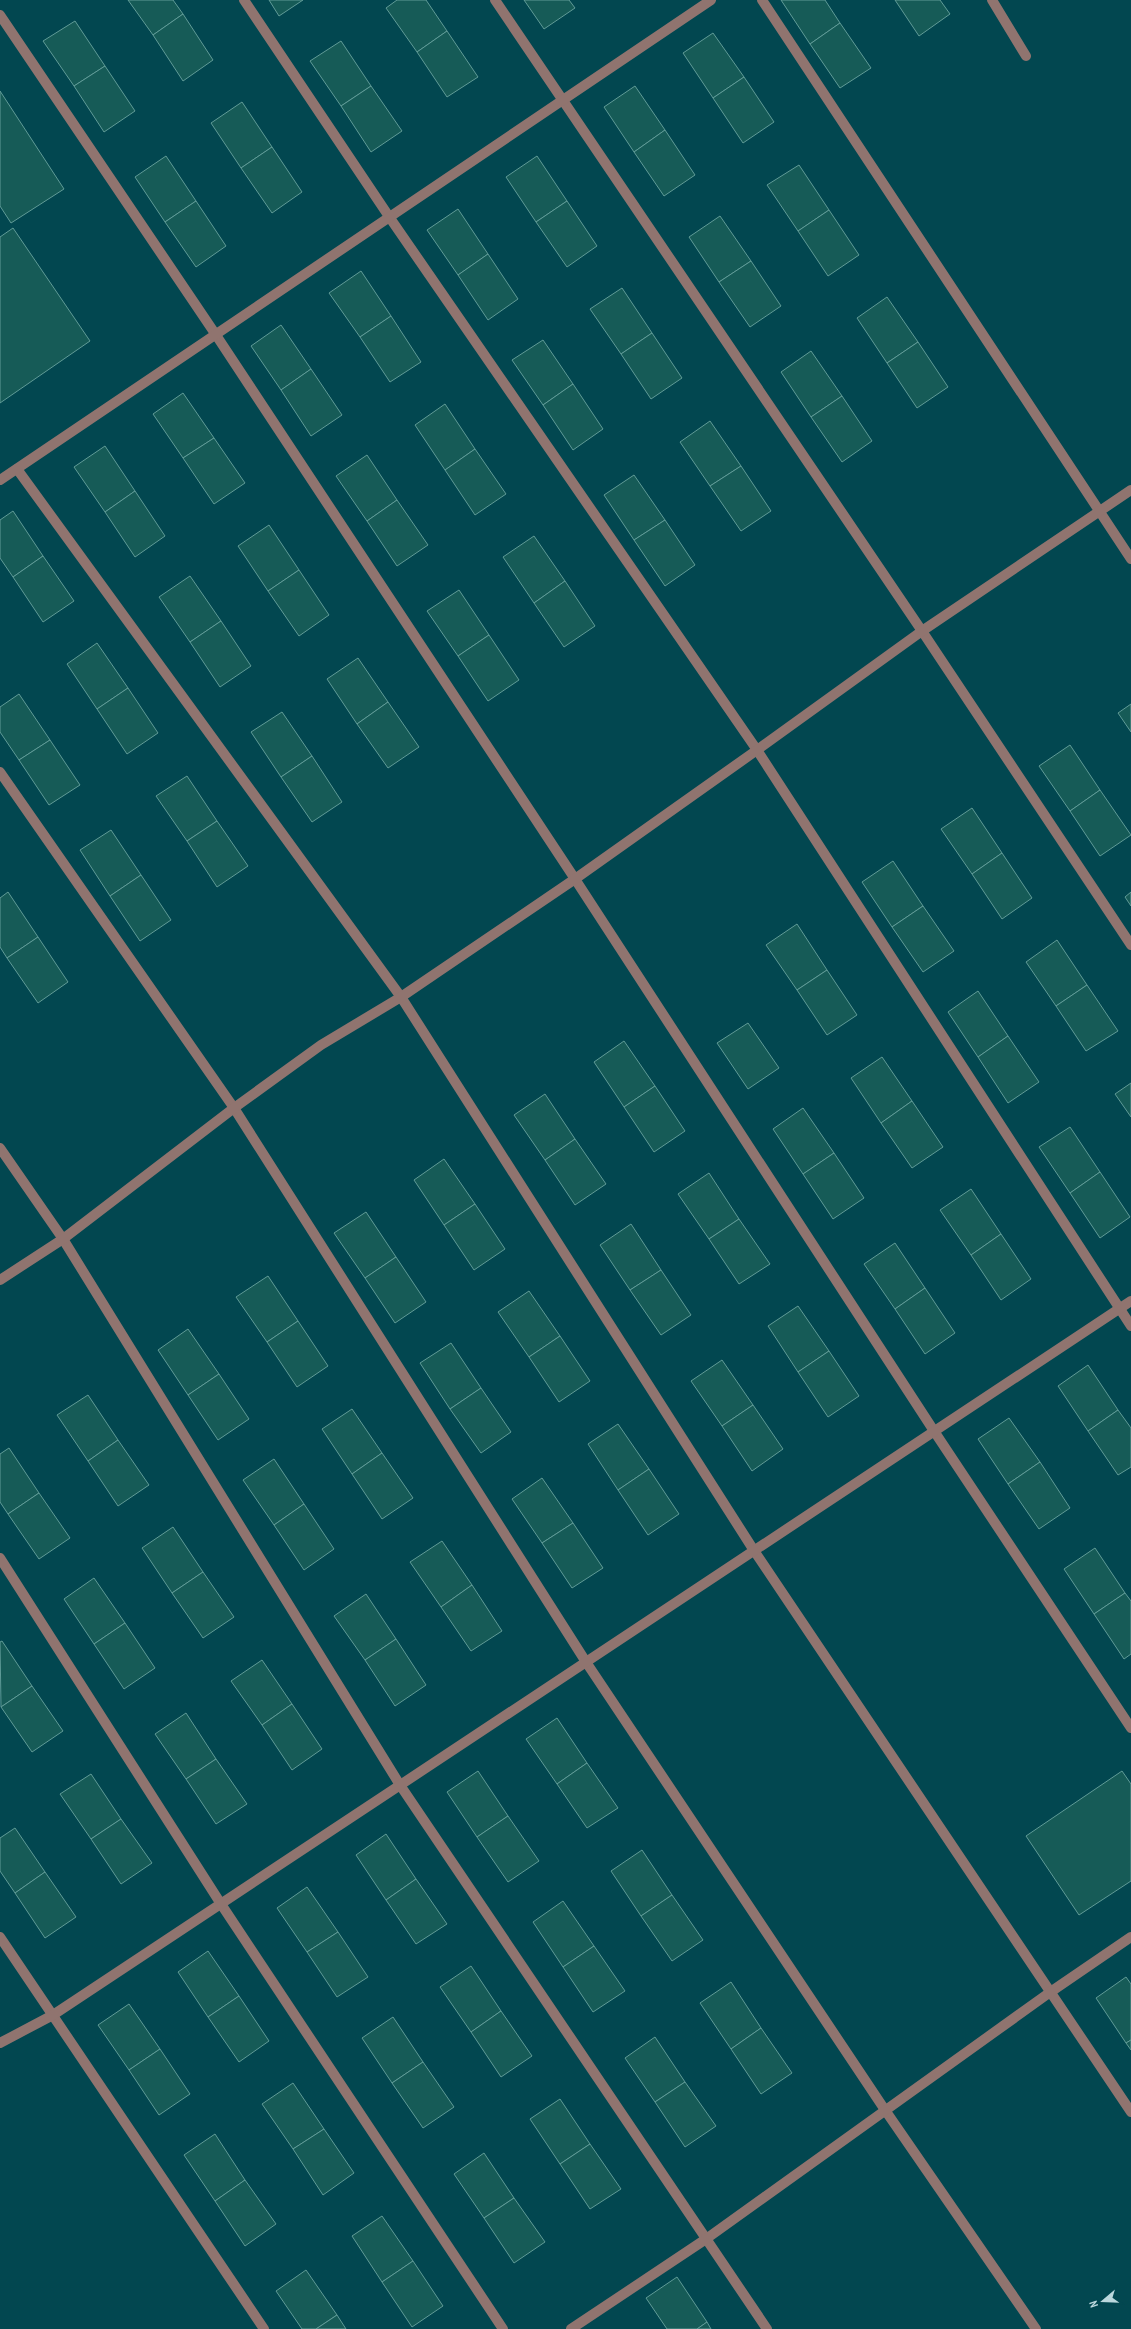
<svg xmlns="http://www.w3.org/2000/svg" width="1131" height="2329" font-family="'PT Sans Narrow',sans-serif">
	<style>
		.building { fill: #165b57; stroke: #609b97 }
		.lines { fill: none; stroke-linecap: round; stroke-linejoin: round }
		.minor { stroke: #90746f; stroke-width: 10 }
	</style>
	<rect width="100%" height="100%" fill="#024750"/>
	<g class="building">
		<polygon points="128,0 173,0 183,14 153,35"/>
		<polygon points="269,0 303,0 279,16"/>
		<polygon points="397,0 426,0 447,31 417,52 386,8"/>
		<polygon points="524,0 569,0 575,8 544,29"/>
		<polygon points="781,0 825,0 840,23 810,44"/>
		<polygon points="895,0 940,0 950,14 919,36"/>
		<polygon points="183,14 213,60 183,81 153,35"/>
		<polygon points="75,21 105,66 74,86 43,41"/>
		<polygon points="840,23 871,68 840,88 810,44"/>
		<polygon points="447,31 478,77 447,97 417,52"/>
		<polygon points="713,33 744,77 713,98 683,53"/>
		<polygon points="341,41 371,86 341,106 310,61"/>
		<polygon points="105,66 135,111 104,132 74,86"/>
		<polygon points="744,77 774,122 743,143 713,98"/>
		<polygon points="371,86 402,131 371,152 341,106"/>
		<polygon points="635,86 665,130 634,152 604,107"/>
		<polygon points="0,91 64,189 11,223 0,206"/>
		<polygon points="242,102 272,147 241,168 211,123"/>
		<polygon points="665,130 695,175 664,196 634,152"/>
		<polygon points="272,147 302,192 272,213 241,168"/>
		<polygon points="166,156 196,201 165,222 135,177"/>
		<polygon points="537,156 567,201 536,222 506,177"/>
		<polygon points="799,165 829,210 798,231 767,185"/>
		<polygon points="196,201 226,246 196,267 165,222"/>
		<polygon points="567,201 597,246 567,267 536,222"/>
		<polygon points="458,209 488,254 458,275 427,230"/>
		<polygon points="829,210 859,255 828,276 798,231"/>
		<polygon points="720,216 751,261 719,282 689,237"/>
		<polygon points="13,228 90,341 0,403 0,237"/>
		<polygon points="488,254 518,299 488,320 458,275"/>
		<polygon points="751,261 781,306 750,327 719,282"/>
		<polygon points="361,271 391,316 360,337 329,293"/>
		<polygon points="622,288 652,333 621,354 590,309"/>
		<polygon points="887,297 918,342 887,363 857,318"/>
		<polygon points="391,316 421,362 390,382 360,337"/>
		<polygon points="281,325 311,369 281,390 251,346"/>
		<polygon points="652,333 682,378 651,399 621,354"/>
		<polygon points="543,340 573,384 543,405 512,360"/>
		<polygon points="918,342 948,387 917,408 887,363"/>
		<polygon points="811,351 842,396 811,417 781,372"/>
		<polygon points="311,369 342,415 311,436 281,390"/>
		<polygon points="573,384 603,429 573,450 543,405"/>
		<polygon points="183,393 214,438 183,458 153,414"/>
		<polygon points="842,396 872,441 842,462 811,417"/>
		<polygon points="445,404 475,449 445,470 415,425"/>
		<polygon points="710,421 741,466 710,486 680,442"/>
		<polygon points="214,438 245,483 214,504 183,458"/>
		<polygon points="105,446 135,491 105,512 74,467"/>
		<polygon points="475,449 506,494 475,515 445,470"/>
		<polygon points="367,455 397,500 367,521 336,476"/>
		<polygon points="741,466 771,511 741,531 710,486"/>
		<polygon points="634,475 665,520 634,540 604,495"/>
		<polygon points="135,491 165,536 135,557 105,512"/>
		<polygon points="397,500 428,545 397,566 367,521"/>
		<polygon points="13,511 43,556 13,577 0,558 0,520"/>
		<polygon points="665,520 695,565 665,586 634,540"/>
		<polygon points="269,525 299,570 268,591 238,546"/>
		<polygon points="534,536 565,581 534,603 503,557"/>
		<polygon points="43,556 74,601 43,622 13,577"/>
		<polygon points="299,570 329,615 299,636 268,591"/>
		<polygon points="190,576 221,621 190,642 159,597"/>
		<polygon points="565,581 595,626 564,647 534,603"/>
		<polygon points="459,590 489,635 458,656 427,611"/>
		<polygon points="221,621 251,666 220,687 190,642"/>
		<polygon points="489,635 519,680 488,701 458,656"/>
		<polygon points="97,643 128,688 97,709 67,664"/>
		<polygon points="358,658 388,702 357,724 327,679"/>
		<polygon points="128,688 158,733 127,754 97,709"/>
		<polygon points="19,694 50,740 19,760 0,732 0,707"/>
		<polygon points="388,702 419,747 388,768 357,724"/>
		<polygon points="1131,704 1131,732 1118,713"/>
		<polygon points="282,712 312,756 281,777 251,732"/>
		<polygon points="50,740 80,785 49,805 19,760"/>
		<polygon points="1070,745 1100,790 1070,811 1039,766"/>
		<polygon points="312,756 342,802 312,822 281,777"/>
		<polygon points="187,776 217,821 187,841 156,796"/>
		<polygon points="1100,790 1131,835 1100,856 1070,811"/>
		<polygon points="972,808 1002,853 972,874 941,829"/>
		<polygon points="217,821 248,866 217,887 187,841"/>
		<polygon points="111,830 141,875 110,896 80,850"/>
		<polygon points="1002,853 1032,898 1002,919 972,874"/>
		<polygon points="893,861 923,906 892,927 862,882"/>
		<polygon points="141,875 171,920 140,941 110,896"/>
		<polygon points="8,892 38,937 7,958 0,947 0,898"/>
		<polygon points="1131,892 1131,906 1125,897"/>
		<polygon points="923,906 954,951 923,972 892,927"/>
		<polygon points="797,924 827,970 797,990 766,945"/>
		<polygon points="38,937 68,982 38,1003 7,958"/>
		<polygon points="1057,940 1087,985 1056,1006 1026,962"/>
		<polygon points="827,970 857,1015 827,1035 797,990"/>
		<polygon points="1087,985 1118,1031 1086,1051 1056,1006"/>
		<polygon points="978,991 1008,1036 978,1057 948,1012"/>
		<polygon points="748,1023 779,1068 748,1089 717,1043"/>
		<polygon points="1008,1036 1039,1082 1008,1103 978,1057"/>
		<polygon points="624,1041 655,1086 624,1107 594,1062"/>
		<polygon points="882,1057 912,1101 881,1123 851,1078"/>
		<polygon points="1131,1083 1131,1117 1115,1094"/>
		<polygon points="655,1086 685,1131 654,1152 624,1107"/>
		<polygon points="545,1094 575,1139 545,1160 514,1115"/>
		<polygon points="912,1101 943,1147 912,1168 881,1123"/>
		<polygon points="803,1108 834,1153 803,1174 773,1129"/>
		<polygon points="1070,1127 1100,1172 1070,1193 1039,1147"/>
		<polygon points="575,1139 606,1184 575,1205 545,1160"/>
		<polygon points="834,1153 864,1198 833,1219 803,1174"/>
		<polygon points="444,1159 475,1204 444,1225 414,1180"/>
		<polygon points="1100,1172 1130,1217 1100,1238 1070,1193"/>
		<polygon points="709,1173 739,1219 709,1239 678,1194"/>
		<polygon points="971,1189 1001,1234 971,1255 940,1210"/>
		<polygon points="475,1204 505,1249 474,1270 444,1225"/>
		<polygon points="366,1212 396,1257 365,1278 334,1233"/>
		<polygon points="739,1219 770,1264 739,1284 709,1239"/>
		<polygon points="631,1224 661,1270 630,1290 600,1245"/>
		<polygon points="1001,1234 1031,1279 1001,1300 971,1255"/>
		<polygon points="895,1243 925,1288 895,1309 864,1264"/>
		<polygon points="396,1257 426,1302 395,1323 365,1278"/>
		<polygon points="661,1270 691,1315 661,1335 630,1290"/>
		<polygon points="268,1276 298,1321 267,1342 236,1297"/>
		<polygon points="925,1288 955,1333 925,1354 895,1309"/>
		<polygon points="529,1291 560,1336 529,1357 498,1312"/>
		<polygon points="798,1306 829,1351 798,1372 768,1326"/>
		<polygon points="298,1321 328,1366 297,1387 267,1342"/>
		<polygon points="188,1329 219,1374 188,1395 158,1350"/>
		<polygon points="560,1336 590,1381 559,1402 529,1357"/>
		<polygon points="451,1343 481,1388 450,1409 420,1363"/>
		<polygon points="829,1351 859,1396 828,1417 798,1372"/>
		<polygon points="722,1360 753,1405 722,1426 691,1381"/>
		<polygon points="1088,1365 1118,1410 1088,1431 1058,1386"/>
		<polygon points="219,1374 249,1419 218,1440 188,1395"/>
		<polygon points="481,1388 511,1432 481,1453 450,1409"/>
		<polygon points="88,1395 118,1440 88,1461 57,1415"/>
		<polygon points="753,1405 783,1449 752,1471 722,1426"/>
		<polygon points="352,1409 382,1453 352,1474 322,1429"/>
		<polygon points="1118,1410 1131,1428 1131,1467 1118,1475 1088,1431"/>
		<polygon points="1009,1418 1040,1462 1008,1484 978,1439"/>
		<polygon points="618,1424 649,1469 618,1490 588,1444"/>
		<polygon points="118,1440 149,1485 118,1506 88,1461"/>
		<polygon points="9,1448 39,1493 8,1514 0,1502 0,1454"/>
		<polygon points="382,1453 413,1498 382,1519 352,1474"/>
		<polygon points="274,1459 304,1504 274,1525 243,1480"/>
		<polygon points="1040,1462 1070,1508 1039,1529 1008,1484"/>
		<polygon points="649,1469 679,1514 648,1535 618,1490"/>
		<polygon points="542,1478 573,1523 542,1543 512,1499"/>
		<polygon points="39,1493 70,1538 39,1559 8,1514"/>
		<polygon points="304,1504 334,1549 304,1570 274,1525"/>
		<polygon points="573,1523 603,1568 572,1588 542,1543"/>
		<polygon points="173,1527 203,1572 172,1593 142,1548"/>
		<polygon points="442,1541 472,1585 441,1607 410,1562"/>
		<polygon points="1095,1548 1125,1593 1094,1614 1064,1569"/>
		<polygon points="203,1572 234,1617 203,1638 172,1593"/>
		<polygon points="94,1578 125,1623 94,1644 64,1599"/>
		<polygon points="472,1585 502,1631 471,1651 441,1607"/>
		<polygon points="1125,1593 1131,1601 1131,1654 1124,1659 1094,1614"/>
		<polygon points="366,1594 396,1639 365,1660 334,1616"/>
		<polygon points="125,1623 155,1668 124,1689 94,1644"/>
		<polygon points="396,1639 426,1685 395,1706 365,1660"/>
		<polygon points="2,1641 32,1686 1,1707 0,1642"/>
		<polygon points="262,1660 292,1704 262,1725 231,1681"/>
		<polygon points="32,1686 63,1731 32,1752 1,1707"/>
		<polygon points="292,1704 322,1749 292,1770 262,1725"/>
		<polygon points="186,1713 216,1759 186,1779 155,1734"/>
		<polygon points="557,1718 587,1763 557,1784 526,1739"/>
		<polygon points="216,1759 247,1804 216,1824 186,1779"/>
		<polygon points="587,1763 618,1808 587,1828 557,1784"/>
		<polygon points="478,1771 508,1816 477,1837 447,1792"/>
		<polygon points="1122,1771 1131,1784 1131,1881 1079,1915 1026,1836"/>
		<polygon points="91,1774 121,1819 91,1839 60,1794"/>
		<polygon points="508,1816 539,1861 508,1882 477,1837"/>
		<polygon points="121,1819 152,1863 121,1884 91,1839"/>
		<polygon points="15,1828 45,1872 15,1893 0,1871 0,1838"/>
		<polygon points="386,1834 416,1879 386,1900 356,1855"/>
		<polygon points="642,1850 672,1895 641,1916 611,1871"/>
		<polygon points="45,1872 76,1917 45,1938 15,1893"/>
		<polygon points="416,1879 447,1924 416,1944 386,1900"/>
		<polygon points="307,1887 338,1932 307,1952 277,1908"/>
		<polygon points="672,1895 703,1940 672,1961 641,1916"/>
		<polygon points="563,1901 594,1946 563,1967 533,1922"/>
		<polygon points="338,1932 368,1977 337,1997 307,1952"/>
		<polygon points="594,1946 625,1991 593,2012 563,1967"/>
		<polygon points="208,1951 239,1996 208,2017 178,1972"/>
		<polygon points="471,1966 501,2011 471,2032 440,1987"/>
		<polygon points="1126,1977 1131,1984 1131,2040 1126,2043 1096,1998"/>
		<polygon points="731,1982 761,2028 731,2049 700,2003"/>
		<polygon points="239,1996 269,2041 239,2062 208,2017"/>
		<polygon points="129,2004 160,2049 129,2070 98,2025"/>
		<polygon points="501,2011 532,2056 501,2077 471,2032"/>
		<polygon points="393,2017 423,2062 392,2083 362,2038"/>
		<polygon points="761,2028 792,2073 761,2094 731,2049"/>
		<polygon points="655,2037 685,2082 655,2102 625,2058"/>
		<polygon points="1131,2040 1131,2050 1126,2043"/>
		<polygon points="160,2049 190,2094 159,2115 129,2070"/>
		<polygon points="423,2062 454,2107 423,2128 392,2083"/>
		<polygon points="685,2082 716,2126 685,2147 655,2102"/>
		<polygon points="293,2083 324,2129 293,2149 262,2104"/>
		<polygon points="560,2099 590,2144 560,2164 530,2119"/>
		<polygon points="324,2129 354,2173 323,2195 293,2149"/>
		<polygon points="215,2134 245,2180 215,2201 184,2155"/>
		<polygon points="590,2144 621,2189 590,2209 560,2164"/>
		<polygon points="484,2153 514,2198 484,2218 454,2174"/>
		<polygon points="245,2180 276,2224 245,2246 215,2201"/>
		<polygon points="514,2198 545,2242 514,2263 484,2218"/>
		<polygon points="382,2216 413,2261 382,2282 352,2236"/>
		<polygon points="413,2261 443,2306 412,2327 382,2282"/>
		<polygon points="306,2270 337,2315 316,2329 302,2329 276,2291"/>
		<polygon points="677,2277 707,2322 697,2329 667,2329 646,2298"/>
		<polygon points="337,2315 346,2329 316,2329"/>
		<polygon points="707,2322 711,2329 697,2329"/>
	</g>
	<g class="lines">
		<g class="minor">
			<polyline points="244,0 390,218 757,750 1131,1326"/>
			<polyline points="495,0 922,631 1131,945"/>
			<polyline points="762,0 1131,559"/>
			<polyline points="992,0 1026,56"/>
			<polyline points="0,15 216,335 575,879 934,1431 1131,1728"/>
			<polyline points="17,469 401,997 753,1549 1131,2112"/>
			<polyline points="0,480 711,0"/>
			<polyline points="0,772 234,1108 586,1662 885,2110 1036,2329"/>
			<polyline points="0,1148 63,1239 400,1785 767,2329"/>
			<polyline points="0,1280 63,1239 234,1108 321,1045 401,997 575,879 757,750 922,631 1131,490"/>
			<polyline points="0,1558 221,1904 503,2329"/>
			<polyline points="0,1937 264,2329"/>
			<polyline points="0,2043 53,2015 1131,1301"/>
			<polyline points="571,2329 706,2239 1049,1993 1131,1937"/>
		</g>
	</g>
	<g transform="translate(1103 2301) rotate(251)" stroke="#024750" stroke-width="3" paint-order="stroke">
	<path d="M0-3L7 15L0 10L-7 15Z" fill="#bbd8dd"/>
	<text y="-6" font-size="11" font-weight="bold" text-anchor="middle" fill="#bbd8dd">N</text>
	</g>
</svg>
